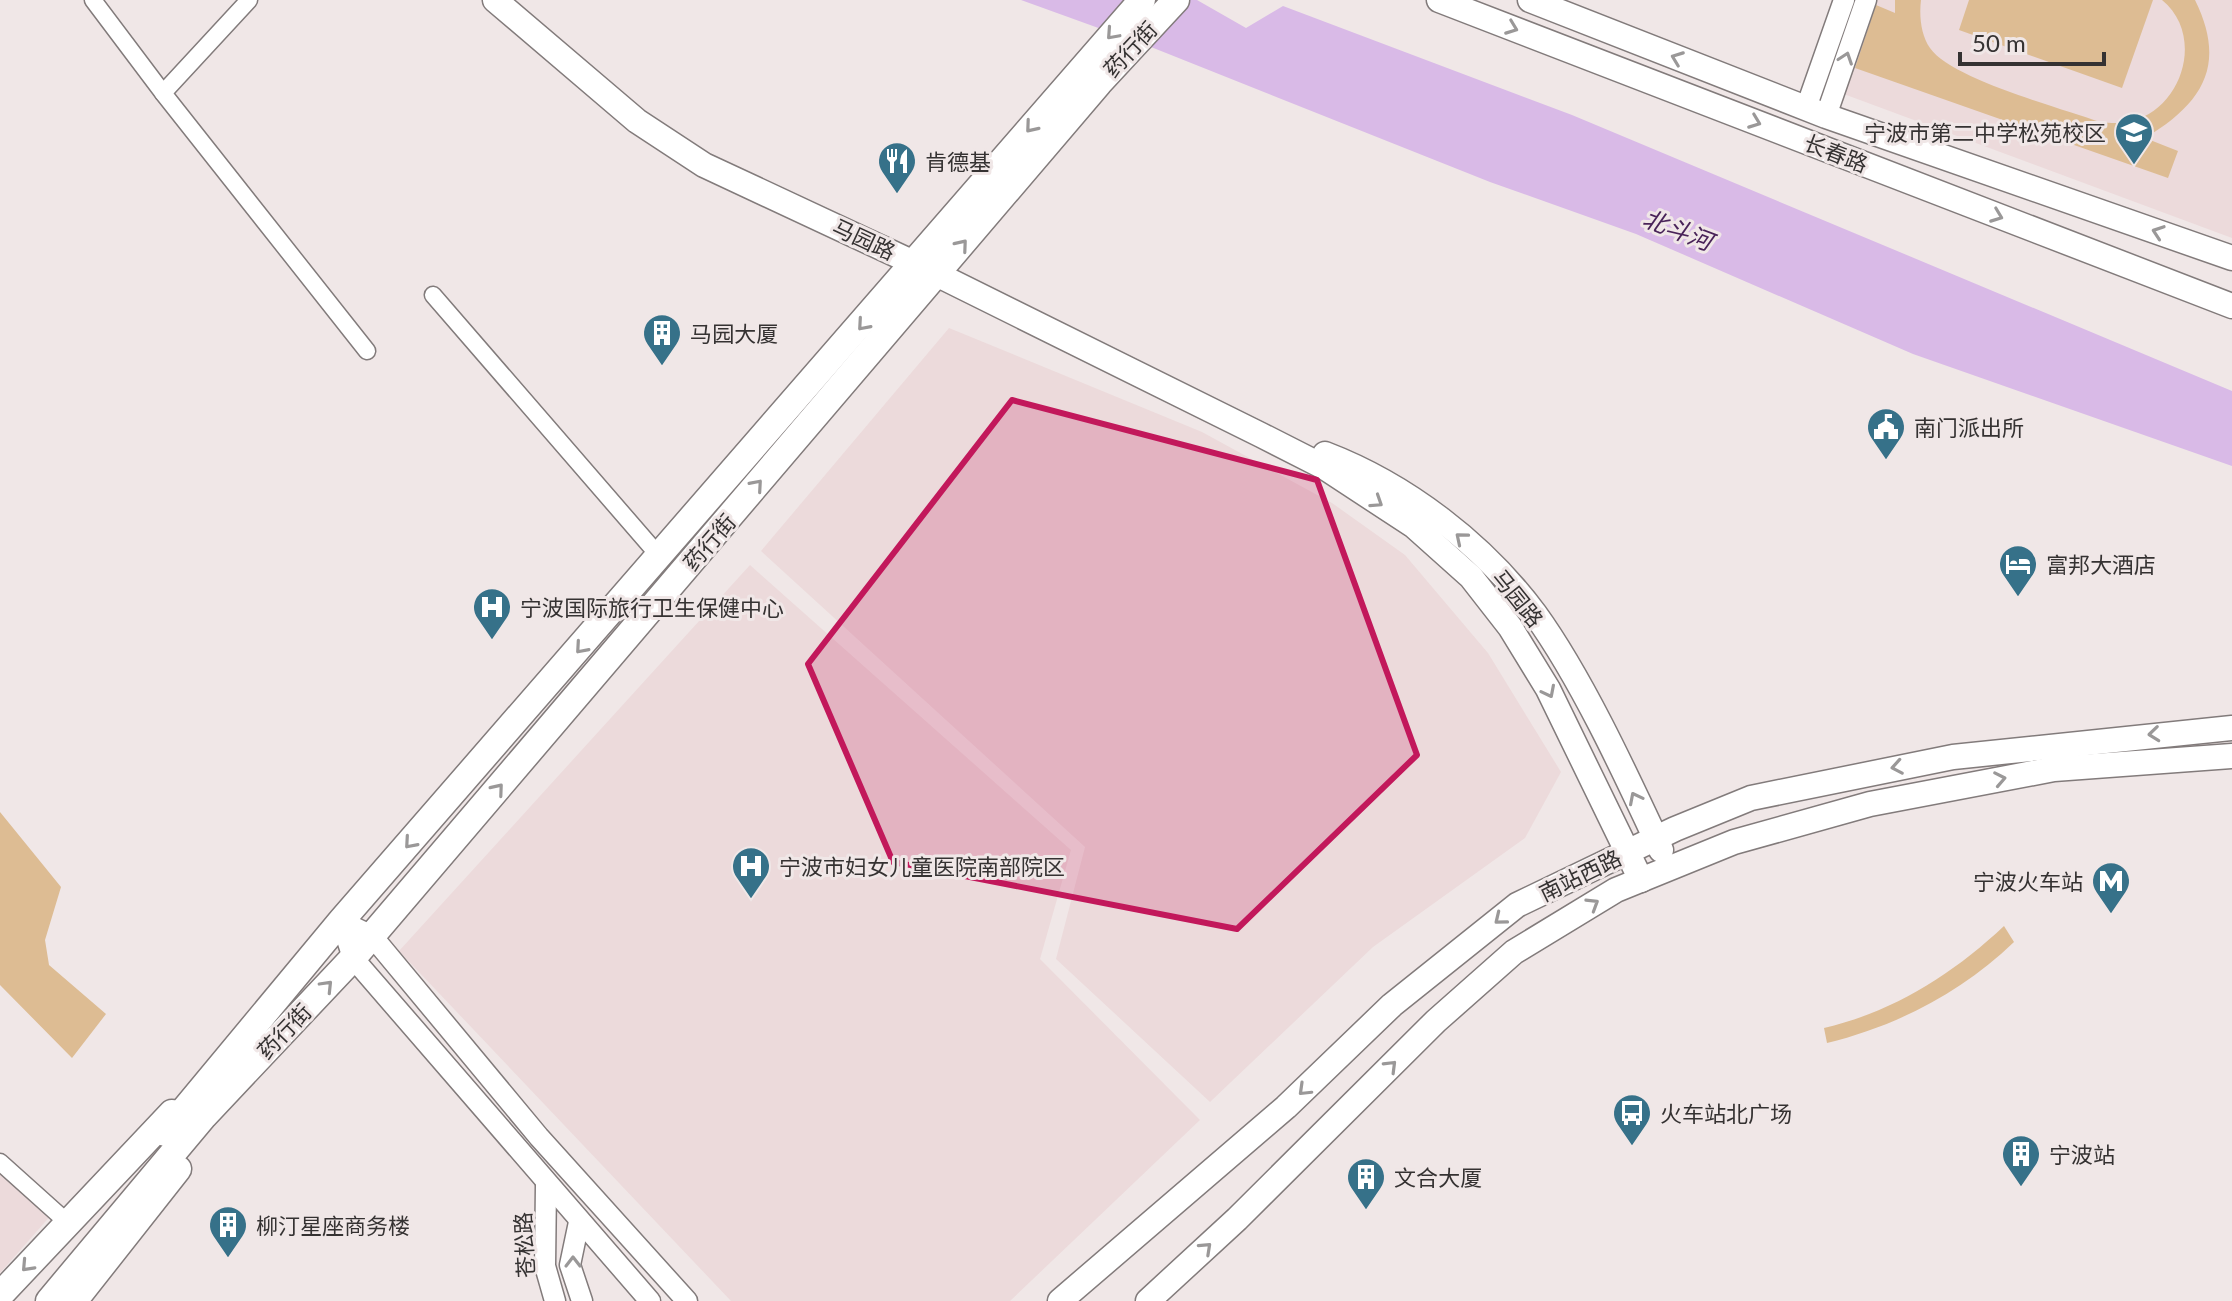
<svg xmlns="http://www.w3.org/2000/svg" width="2232" height="1301" font-family="Lato,'Noto Sans SC',sans-serif">
	<style>
		.built { fill: #ecdadb }
		.green { fill: #ddbc93 }
		.water { fill: #d9bae7 }
		.lines { fill: none; stroke-linecap: round; stroke-linejoin: round }
		.minor-casing { stroke: #827b7b; stroke-width: 19 }
		.tertiary-casing { stroke: #827b7b; stroke-width: 23 }
		.secondary-casing { stroke: #827b7b; stroke-width: 27 }
		.primary-casing { stroke: #827b7b; stroke-width: 29 }
		.minor { stroke: #fff; stroke-width: 16 }
		.tertiary { stroke: #fff; stroke-width: 20 }
		.secondary { stroke: #fff; stroke-width: 24 }
		.primary { stroke: #fff; stroke-width: 26 }
		.oneway { stroke: #9a9898 }
		.marked { fill: #c2185b; fill-opacity: 0.2; stroke: #c2185b; stroke-width: 6; stroke-linejoin: round }
		.labels { text-anchor: middle; dominant-baseline: central; stroke-width: 6; stroke-linejoin: round; paint-order: stroke }
		.street-label { font-size: 22px; fill: #353232; stroke: #f0e7e7 }
		.poi-label { font-size: 22px; fill: #353232; stroke: #f0e7e7; text-anchor: start }
		.water-label { font-size: 24px; font-style: italic; fill: #492359; stroke: #f0e7e7 }
	</style>
	<rect width="100%" height="100%" fill="#f0e7e7"/>
	<g class="built">
		<polygon points="1874,0 2232,0 2232,238 1841,93"/>
		<polygon points="949,328 1202,432 1332,503 1405,555 1488,653 1561,772 1525,838 1373,947 1210,1102 1056,959 1085,847 761,551"/>
		<polygon points="750,565 1071,850 1040,959 1200,1120 1010,1301 731,1301 399,951"/>
		<polygon points="0,1168 52,1214 0,1273"/>
	</g>
	<g class="green">
		<path d="M1895 0H1921C1919 16 1921 35 1930 48 1951 79 2061 108 2100 122 2110 123 2122 124 2132 121 2183 108 2205 35 2162 0H2195C2227 65 2203 103 2145 138L2178 151 2168 178 1855 68 1876 5 1895 13Z"/>
		<polygon points="1969,0 2153,0 2122,88 1959,30"/>
		<polygon points="0,812 61,887 45,940 49,965 106,1014 72,1058 0,985"/>
		<path d="M2004 926 2014 942C1962 992 1897 1026 1827 1043L1824 1028C1893 1012 1953 974 2004 926Z"/>
	</g>
	<polygon class="water" points="1021,0 1197,0 1246,28 1283,6 1572,115 2232,391 2232,466 1913,354 1636,234 1490,182 1151,47"/>
	<g class="lines">
		<defs>
			<g id="minor">
				<polyline points="93,0 163,93"/>
				<polyline points="249,0 163,93 367,351"/>
				<polyline points="433,295 660,557"/>
				<polyline points="0,1162 68,1223"/>
			</g>
			<g id="tertiary">
				<polyline points="1806,108 1844,0"/>
				<polyline points="1826,116 1866,0"/>
				<polyline points="546,1185 545,1266 555,1301"/>
				<polyline points="579,1222 570,1265 582,1301"/>
				<polyline points="650,1301 353,958 341,921 372,936 539,1137 687,1301"/>
			</g>
			<g id="secondary">
				<polyline points="495,0 637,121 704,165 916,264 1261,435 1324,467 1414,526 1471,577 1510,627 1548,689 1641,880"/>
				<polyline points="1439,0 2232,306"/>
				<polyline points="1530,0 1826,116 2232,258"/>
				<path d="M1325 454C1406 485 1483 544 1535 614 1582 679 1627 777 1661 850"/>
				<polyline points="1060,1301 1286,1107 1392,1005 1517,905 1675,829 1751,798 1953,757 2232,728"/>
				<polyline points="1148,1301 1237,1219 1436,1021 1514,952 1616,890 1734,842 1870,804 2054,769 2232,756"/>
			</g>
			<g id="primary">
				<polyline points="165,1133 341,921 1142,0"/>
				<polyline points="0,1295 172,1113"/>
				<polyline points="49,1301 204,1116 353,958 1099,83 1176,0"/>
				<polyline points="74,1301 178,1169"/>
			</g>
		</defs>
		<use href="#minor" class="minor-casing"/>
		<use href="#tertiary" class="tertiary-casing"/>
		<use href="#secondary" class="secondary-casing"/>
		<use href="#primary" class="primary-casing"/>
		<use href="#minor" class="minor"/>
		<use href="#tertiary" class="tertiary"/>
		<use href="#secondary" class="secondary"/>
		<use href="#primary" class="primary"/>
	</g>
	<defs><path id="oneway-chevron" d="M-2-3.5L2.5 0L-2 3.5" fill="none" stroke-width="1.6" stroke-linecap="round" stroke-linejoin="round" transform="scale(2)"/></defs>
	<g class="oneway">
		<use href="#oneway-chevron" transform="translate(1512 28) rotate(21)"/>
		<use href="#oneway-chevron" transform="translate(1112 34) rotate(132)"/>
		<use href="#oneway-chevron" transform="translate(1677 58) rotate(-159)"/>
		<use href="#oneway-chevron" transform="translate(1846 58) rotate(-71)"/>
		<use href="#oneway-chevron" transform="translate(1755 122) rotate(21)"/>
		<use href="#oneway-chevron" transform="translate(1031 127) rotate(130)"/>
		<use href="#oneway-chevron" transform="translate(1997 216) rotate(21)"/>
		<use href="#oneway-chevron" transform="translate(2158 232) rotate(-161)"/>
		<use href="#oneway-chevron" transform="translate(962 245) rotate(-50)"/>
		<use href="#oneway-chevron" transform="translate(863 325) rotate(131)"/>
		<use href="#oneway-chevron" transform="translate(757 485) rotate(-49)"/>
		<use href="#oneway-chevron" transform="translate(1377 502) rotate(33)"/>
		<use href="#oneway-chevron" transform="translate(1461 538) rotate(-140)"/>
		<use href="#oneway-chevron" transform="translate(581 648) rotate(131)"/>
		<use href="#oneway-chevron" transform="translate(1549 692) rotate(63)"/>
		<use href="#oneway-chevron" transform="translate(2154 734) rotate(174)"/>
		<use href="#oneway-chevron" transform="translate(1897 767) rotate(170)"/>
		<use href="#oneway-chevron" transform="translate(2000 779) rotate(-11)"/>
		<use href="#oneway-chevron" transform="translate(498 789) rotate(-50)"/>
		<use href="#oneway-chevron" transform="translate(1635 798) rotate(-117)"/>
		<use href="#oneway-chevron" transform="translate(410 843) rotate(131)"/>
		<use href="#oneway-chevron" transform="translate(1593 904) rotate(-32)"/>
		<use href="#oneway-chevron" transform="translate(1500 919) rotate(141)"/>
		<use href="#oneway-chevron" transform="translate(327 986) rotate(-46)"/>
		<use href="#oneway-chevron" transform="translate(1391 1066) rotate(-45)"/>
		<use href="#oneway-chevron" transform="translate(1304 1090) rotate(136)"/>
		<use href="#oneway-chevron" transform="translate(1206 1248) rotate(-43)"/>
		<use href="#oneway-chevron" transform="translate(573 1262) rotate(-90)"/>
		<use href="#oneway-chevron" transform="translate(27 1266) rotate(133)"/>
	</g>
	<path class="marked" d="M1012 400 1317 480 1417 755 1237 929 893 862 808 664Z"/>
	<defs>
		<symbol id="school-pin" viewBox="-11 -11 22 30"><path d="M0 17L-7.5 6A9.5 9.5 0 1 1 7.5 6Z" fill="#367189" stroke="#f0e7e7"/><path d="M0-5L7-2L0 1L-7-2ZM-4 1L0 2.5L4 1V4Q0 6-4 4Z" fill="#fff"/></symbol>
		<symbol id="restaurant-pin" viewBox="-11 -11 22 30"><path d="M0 17L-7.5 6A9.5 9.5 0 1 1 7.5 6Z" fill="#367189" stroke="#f0e7e7"/><path d="M-5-6h1v4h1v-4h1v4h1v-4h1v5L-1.5 .5V6h-2V.5L-5-1ZM5-6V6H3V1.5H1.5Q1.5-4 5-6Z" fill="#fff"/></symbol>
		<symbol id="building-pin" viewBox="-11 -11 22 30"><path d="M0 17L-7.5 6A9.5 9.5 0 1 1 7.5 6Z" fill="#367189" stroke="#f0e7e7"/><path d="M-4-6H4V6H1V3H-1V6H-4ZM-2.5-4.3h1.7v1.8h-1.7ZM.8-4.3h1.7v1.8H.8ZM-2.5-1h1.7V.8h-1.7ZM.8-1h1.7V.8H.8Z" fill="#fff"/></symbol>
		<symbol id="civic-pin" viewBox="-11 -11 22 30"><path d="M0 17L-7.5 6A9.5 9.5 0 1 1 7.5 6Z" fill="#367189" stroke="#f0e7e7"/><path d="M-.6-6.5H3V-4.5H.6V-3L4-1V1h2V6H-6V1h2V-1L-.6-3ZM-1.2 2.5V6h2.4V2.5Z" fill="#fff"/></symbol>
		<symbol id="hotel-pin" viewBox="-11 -11 22 30"><path d="M0 17L-7.5 6A9.5 9.5 0 1 1 7.5 6Z" fill="#367189" stroke="#f0e7e7"/><path d="M-6-4.5h1.5V1H6V5H4.5V3h-9V5H-6ZM-4 0a1.8 1.8 0 1 1 3.6 0ZM.5 0V-2.5h3Q6-2.5 6 0Z" fill="#fff"/></symbol>
		<symbol id="hospital-pin" viewBox="-11 -11 22 30"><path d="M0 17L-7.5 6A9.5 9.5 0 1 1 7.5 6Z" fill="#367189" stroke="#f0e7e7"/><path d="M-5-5h3v3.5h4V-5h3V5h-3V1.5h-4V5h-3Z" fill="#fff"/></symbol>
		<symbol id="metro-pin" viewBox="-11 -11 22 30"><path d="M0 17L-7.5 6A9.5 9.5 0 1 1 7.5 6Z" fill="#367189" stroke="#f0e7e7"/><path d="M-5.5 5V-5H-3L0 0L3-5H5.5V5H3V-.5L0 4L-3-.5V5Z" fill="#fff"/></symbol>
		<symbol id="bus-pin" viewBox="-11 -11 22 30"><path d="M0 17L-7.5 6A9.5 9.5 0 1 1 7.5 6Z" fill="#367189" stroke="#f0e7e7"/><path d="M-5-6H5V4H4V6H2V4H-2V6H-4V4H-5ZM-3.5-4V0h7V-4ZM-3.5 1.2v1.5H-2V1.2ZM2 1.2v1.5H3.5V1.2Z" fill="#fff"/></symbol>
	</defs>
	<g fill-rule="evenodd">
		<use href="#school-pin" x="2112" y="110" width="44" height="60"/>
		<use href="#restaurant-pin" x="875" y="139" width="44" height="60"/>
		<use href="#building-pin" x="640" y="311" width="44" height="60"/>
		<use href="#civic-pin" x="1864" y="405" width="44" height="60"/>
		<use href="#hotel-pin" x="1996" y="542" width="44" height="60"/>
		<use href="#hospital-pin" x="470" y="585" width="44" height="60"/>
		<use href="#hospital-pin" x="729" y="844" width="44" height="60"/>
		<use href="#metro-pin" x="2089" y="859" width="44" height="60"/>
		<use href="#bus-pin" x="1610" y="1091" width="44" height="60"/>
		<use href="#building-pin" x="1999" y="1132" width="44" height="60"/>
		<use href="#building-pin" x="1344" y="1155" width="44" height="60"/>
		<use href="#building-pin" x="206" y="1203" width="44" height="60"/>
	</g>
	<g class="labels">
		<g class="street-label">
			<text transform="translate(1130 49) rotate(-47)">药行街</text>
			<text transform="translate(1836 153) rotate(21)">长春路</text>
			<text transform="translate(864 239) rotate(25)">马园路</text>
			<text transform="translate(709 542) rotate(-49)">药行街</text>
			<text transform="translate(1518 598) rotate(51)">马园路</text>
			<text transform="translate(1580 875) rotate(-26)">南站西路</text>
			<text transform="translate(284 1031) rotate(-46)">药行街</text>
			<text transform="translate(524 1245) rotate(-93)">苍松路</text>
		</g>
		<g class="poi-label">
			<text x="2106" y="132" text-anchor="end">宁波市第二中学松苑校区</text>
			<text x="925" y="161">肯德基</text>
			<text x="690" y="333">马园大厦</text>
			<text x="1914" y="427">南门派出所</text>
			<text x="2046" y="564">富邦大酒店</text>
			<text x="520" y="607">宁波国际旅行卫生保健中心</text>
			<text x="779" y="866">宁波市妇女儿童医院南部院区</text>
			<text x="2083" y="881" text-anchor="end">宁波火车站</text>
			<text x="1660" y="1113">火车站北广场</text>
			<text x="2049" y="1154">宁波站</text>
			<text x="1394" y="1177">文合大厦</text>
			<text x="256" y="1225">柳汀星座商务楼</text>
		</g>
		<g class="water-label">
			<text transform="translate(1678 229) rotate(21)">北斗河</text>
		</g>
	</g>
	<path d="M1960 52v12h144v-12" fill="none" stroke="#353232" stroke-width="4"/>
	<text x="1972" y="52" font-size="24" fill="#353232" stroke="#f0e7e7" stroke-width="6" paint-order="stroke">50 m</text>
</svg>
